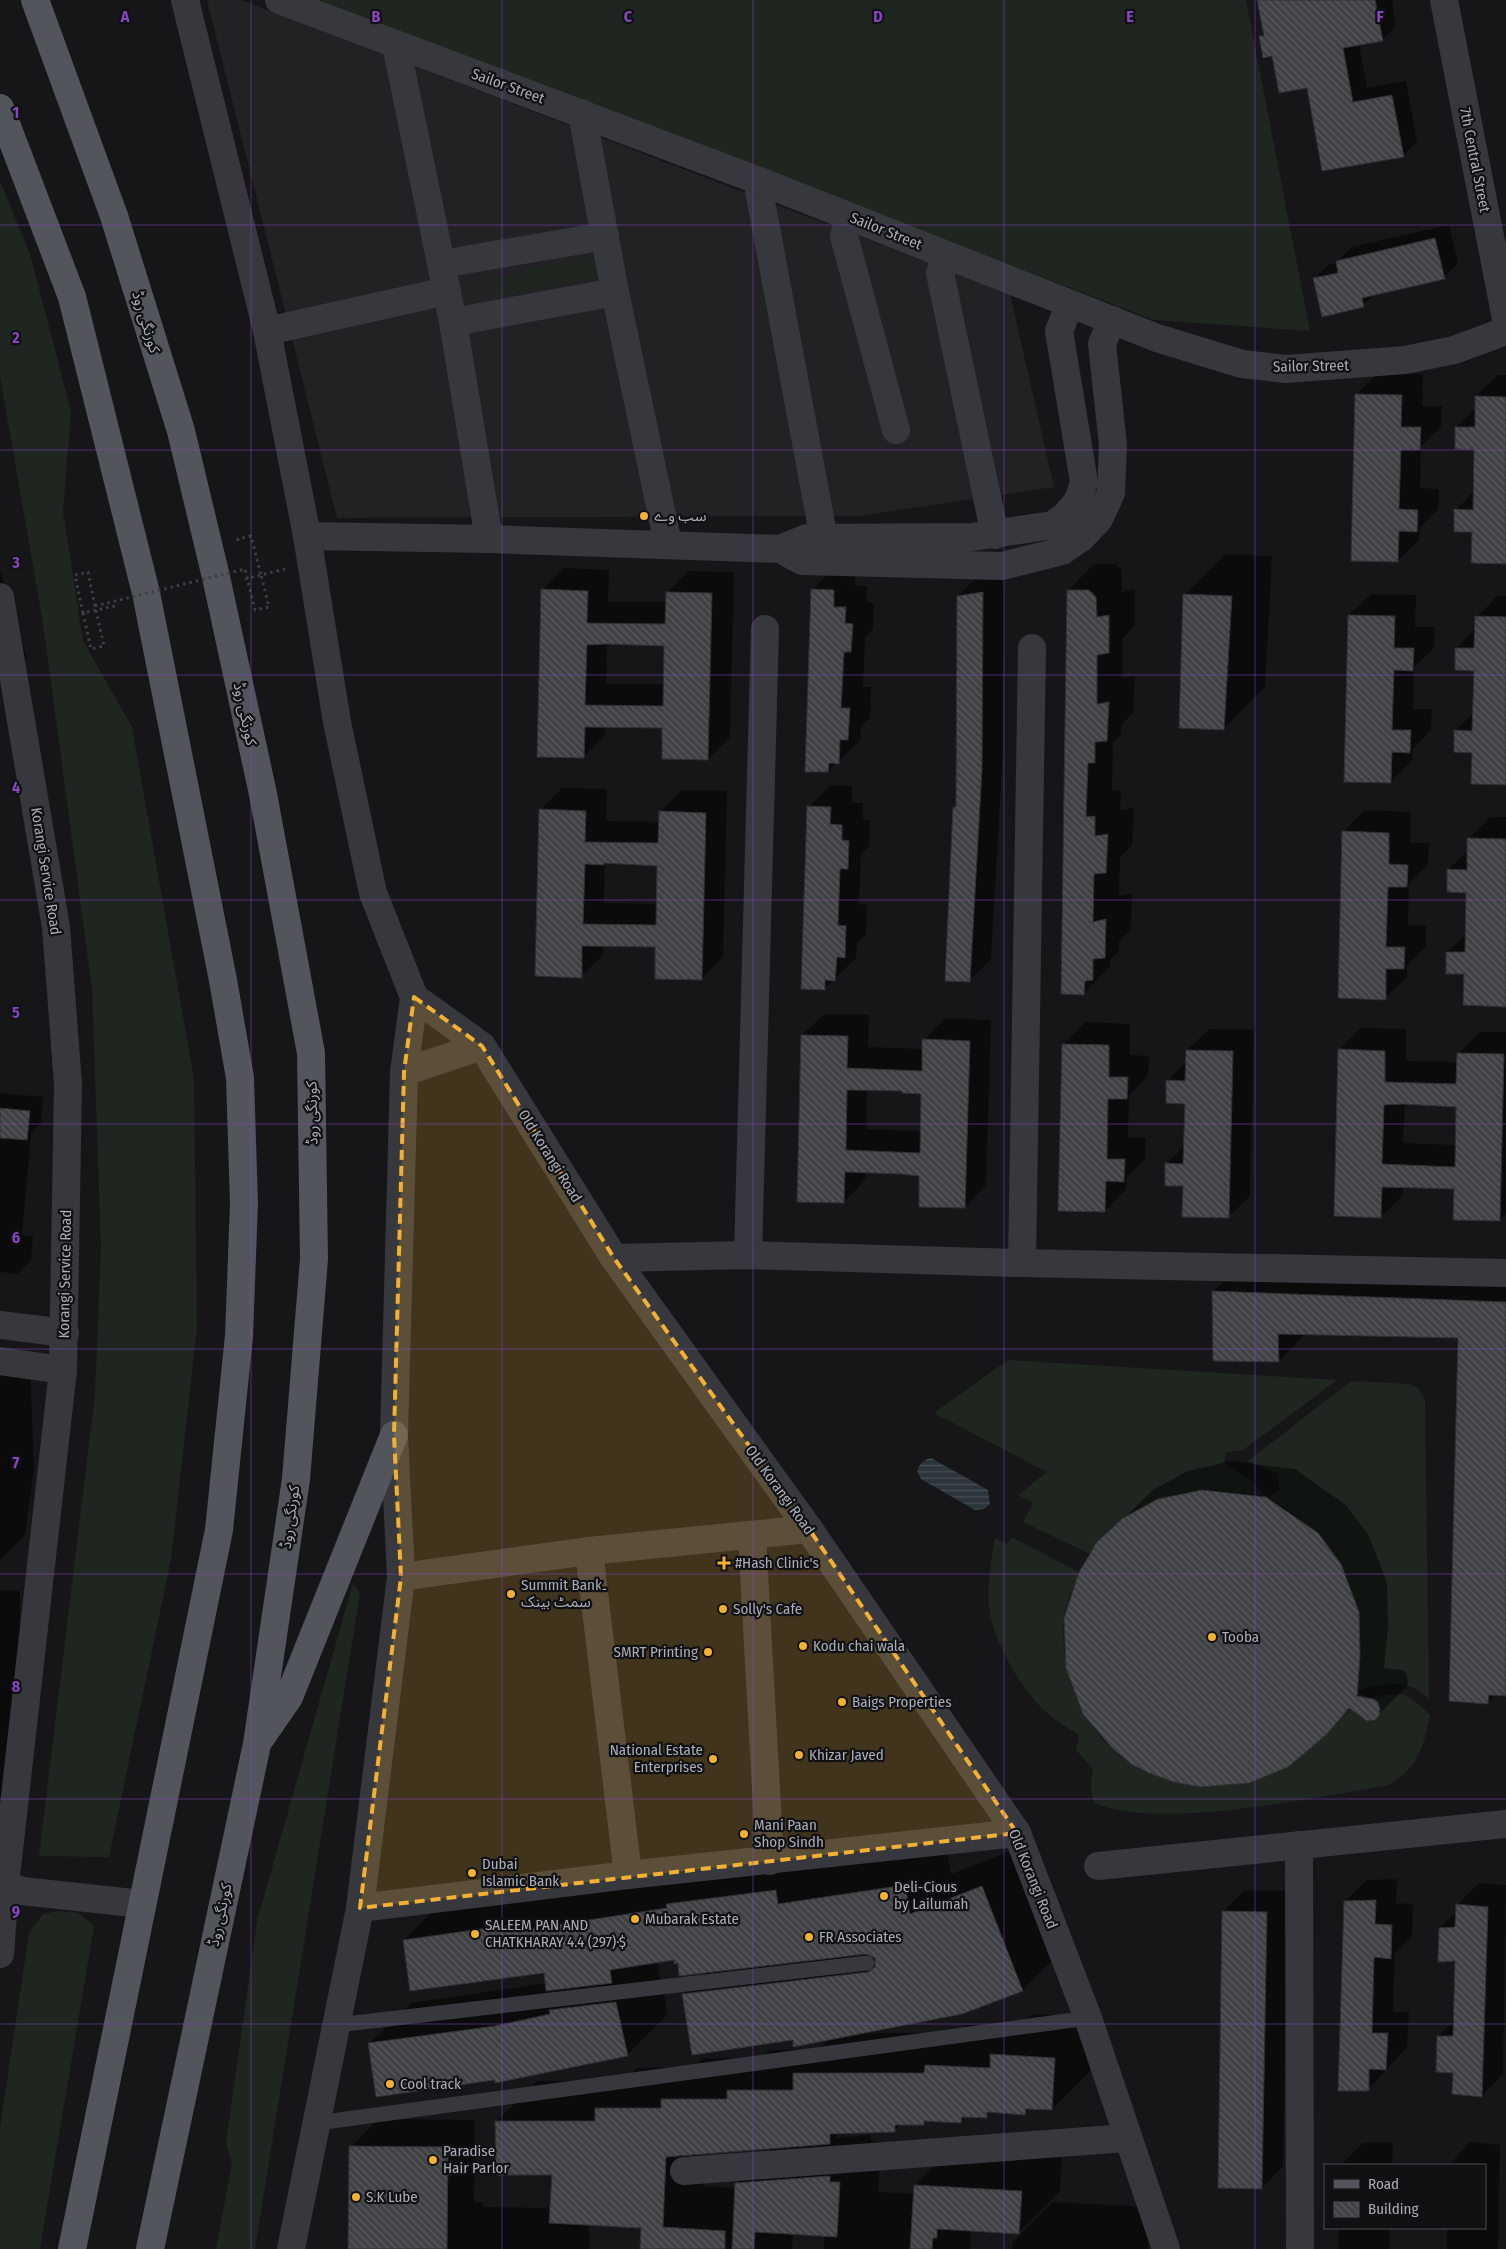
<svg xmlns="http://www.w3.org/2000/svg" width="1506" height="2249" font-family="'Fira Sans Condensed','Noto Sans Arabic',sans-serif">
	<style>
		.built { fill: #222225 }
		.grass { fill: #1e261f }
		.water { fill: url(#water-rules) }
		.shadow { fill: #0007; fill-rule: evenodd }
		.building { fill: url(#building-back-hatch); stroke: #303034; fill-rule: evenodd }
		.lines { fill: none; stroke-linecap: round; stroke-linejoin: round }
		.path { stroke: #3d3f44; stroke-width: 3; stroke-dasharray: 2.5 4; stroke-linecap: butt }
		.service { stroke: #37383d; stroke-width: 15 }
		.minor { stroke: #37383d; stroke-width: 28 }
		.tertiary { stroke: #37383d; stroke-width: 28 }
		.primary { stroke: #53555c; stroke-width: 28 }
		.path-bridge { stroke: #3d3f44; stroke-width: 3; stroke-dasharray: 2.5 4; stroke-linecap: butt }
		.marked { fill: #f2b134; fill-opacity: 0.2; stroke: #f2b134; stroke-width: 4; stroke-dasharray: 10 6; stroke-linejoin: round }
		.grid { fill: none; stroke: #8446be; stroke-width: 1; stroke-opacity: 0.55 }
		.poi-dot { fill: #f2b134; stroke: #111113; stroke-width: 2 }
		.labels { text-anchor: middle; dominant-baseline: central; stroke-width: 4.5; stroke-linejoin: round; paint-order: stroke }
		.street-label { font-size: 15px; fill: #a8adb8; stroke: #111113 }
		.poi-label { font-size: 15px; fill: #a8adb8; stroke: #111113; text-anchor: start }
		.grid-label { font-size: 16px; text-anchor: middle; font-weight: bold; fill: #8446be; stroke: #111113; stroke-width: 4.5; stroke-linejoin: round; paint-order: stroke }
	</style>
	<defs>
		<pattern id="water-rules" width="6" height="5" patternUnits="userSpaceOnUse" patternTransform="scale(1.25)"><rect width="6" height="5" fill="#2c353c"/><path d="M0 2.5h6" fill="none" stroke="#485056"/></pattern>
		<pattern id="building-back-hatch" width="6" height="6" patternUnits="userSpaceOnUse" patternTransform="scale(1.25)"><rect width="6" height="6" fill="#404145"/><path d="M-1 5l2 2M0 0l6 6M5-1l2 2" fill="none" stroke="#595a5e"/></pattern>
	</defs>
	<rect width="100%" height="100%" fill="#161618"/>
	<polygon class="built" points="207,0 241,0 1010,294 1054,487 858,516 337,518"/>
	<g class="grass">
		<polygon points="320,0 1246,0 1310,331 1154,320"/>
		<polygon points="0,181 30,254 71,411 63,511 83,641 132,727 194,1079 197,1327 171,1559 109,1857 39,1856 95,1394 101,1246 92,989 43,623 0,376"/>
		<polygon points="596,256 600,275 498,297 494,278"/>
		<path d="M1008 1360 1337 1380 1243 1450 1226 1452 1224 1464 1249 1478 1266 1497 1279 1490 1278 1474 1248 1461 1351 1381 1410 1384 1419 1389 1425 1400 1429 1699C1409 1678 1384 1683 1358 1691L1369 1698C1402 1691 1406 1691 1430 1715 1424 1747 1417 1771 1386 1786 1316 1797 1156 1831 1095 1803 1089 1792 1091 1781 1093 1769L1076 1750 1079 1735C1068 1728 1056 1721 1047 1713 1021 1690 993 1641 989 1607 987 1584 991 1560 995 1538L1007 1544 1011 1537 1079 1572C1074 1586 1065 1604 1064 1619 1059 1674 1084 1733 1131 1764 1152 1777 1176 1782 1200 1787L1357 1691C1361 1646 1363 1607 1341 1565 1330 1543 1289 1506 1266 1497 1256 1493 1243 1493 1232 1492 1222 1491 1211 1489 1202 1490 1159 1493 1113 1517 1090 1554L1023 1522 1033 1503 1018 1495 1047 1472 934 1413Z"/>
		<polygon points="353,1583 360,1593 255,2249 216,2249 232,2163 226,2143 257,1921"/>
		<polygon points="59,1911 78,1913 94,1926 40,2249 0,2249 0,2128 29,1933 43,1914"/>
	</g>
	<path class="water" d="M931 1458 988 1490 990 1504 984 1509 975 1510 921 1479 917 1471C920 1463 923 1460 931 1458Z"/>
	<g class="shadow">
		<polygon points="1259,0 1392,0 1396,26 1382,40 1359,44 1367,88 1406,81 1417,141 1403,156 1308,87 1273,55 1260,37 1264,33"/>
		<polygon points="1449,225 1458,263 1444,278 1375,293 1363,306 1314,279 1328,265 1337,263 1351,247"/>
		<polygon points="1378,373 1423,374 1422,406 1442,406 1441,427 1421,446 1420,488 1439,489 1438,509 1420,528 1419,540 1398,561 1357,394"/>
		<polygon points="1498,375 1506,375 1506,563 1456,510 1474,491 1475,449 1457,427 1476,407 1476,396"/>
		<polygon points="1225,554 1272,556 1265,687 1224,728 1184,595"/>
		<polygon points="1094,564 1115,564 1122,570 1122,592 1135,589 1135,626 1123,638 1123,678 1135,676 1133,713 1121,725 1121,735 1113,742 1112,791 1121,790 1120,810 1134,808 1132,845 1120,857 1119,896 1132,893 1131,930 1119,942 1118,952 1110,960 1110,967 1084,993 1068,591"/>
		<path d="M564 568 609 570 608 602H667V593L688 571 734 572 730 737 708 759 663 727 605 726V735L583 757 542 590ZM607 644 666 645 664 684H606Z"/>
		<polygon points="834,568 855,569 855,586 867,586 866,601 874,603 873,629 865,637 863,687 871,687 870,718 861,726 860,741 828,771 812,590"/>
		<polygon points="0,570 27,658 0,686"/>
		<polygon points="1004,571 1003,747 991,959 970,980 954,808 957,805 958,596 980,574"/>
		<polygon points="1371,594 1416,595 1415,627 1435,627 1434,648 1414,667 1413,709 1432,709 1431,730 1413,749 1412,760 1391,782 1349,615"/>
		<polygon points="1498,595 1506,596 1506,784 1455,731 1474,712 1475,670 1456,669 1457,648 1476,628 1477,617"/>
		<polygon points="830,785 852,786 852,803 863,803 863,819 870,820 869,846 861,854 859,904 867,905 866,935 857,943 856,958 824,989 809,807"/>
		<path d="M562 788 607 789 606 821 660 822V812L682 790 727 791 723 957 701 979 656 946 603 945V955L581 976 540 810ZM605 862 659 864 658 904 604 903Z"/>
		<polygon points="1365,810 1411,812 1410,843 1429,843 1428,864 1409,884 1408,925 1426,926 1426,947 1407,965 1407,977 1385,998 1343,832"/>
		<polygon points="1490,817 1506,817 1506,1006 1465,973 1447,952 1466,934 1467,891 1449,869 1468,850 1468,839"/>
		<path d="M824 1014 869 1015 868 1047 923 1049 924 1040 945 1018 991 1020 986 1185 965 1207 920 1174 866 1172 865 1180 844 1202 802 1035ZM867 1089 904 1090 922 1093V1131L867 1129Z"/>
		<polygon points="1085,1022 1130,1024 1130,1055 1149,1056 1148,1076 1129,1096 1128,1137 1146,1138 1145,1159 1127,1177 1126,1189 1105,1211 1063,1044"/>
		<path d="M1361 1028 1406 1029V1061L1458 1062 1459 1053 1480 1032H1506V1214L1500 1220 1455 1187 1403 1186V1195L1381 1217 1339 1050ZM1405 1104 1457 1106 1456 1145 1403 1143Z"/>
		<polygon points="1209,1029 1254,1030 1250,1196 1228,1217 1184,1185 1166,1164 1185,1145 1186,1103 1167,1081 1187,1061 1187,1050"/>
		<polygon points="0,1093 43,1097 41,1124 31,1134 22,1235 33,1236 31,1260 17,1274 0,1272"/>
		<polygon points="1242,1263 1506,1273 1506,1695 1496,1694 1487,1703 1459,1337 1306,1333 1279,1361 1213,1292"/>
		<polygon points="0,1356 30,1358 34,1468 25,1535 0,1560"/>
		<polygon points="1231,1461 1295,1469 1346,1505 1369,1536 1387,1583 1388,1627 1384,1668 1402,1670 1406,1673 1408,1681 1407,1686 1378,1715 1351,1708 1326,1733 1097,1544 1153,1490 1188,1471"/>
		<polygon points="0,1590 20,1591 20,1828 0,1847"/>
		<path d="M946 1844 951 1874 1023 1846 1064 1949 1023 1990 962 2013 868 2033H959L967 2025 1020 2027 1032 2014 1096 2017 1093 2068 1052 2109 1031 2108 1025 2113 992 2111 987 2116H967L961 2122 927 2120 923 2124H901L894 2131 840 2133 834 2138 871 2135V2141L881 2142 878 2192 915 2194V2185L956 2144 1062 2150 1060 2191 1019 2232 971 2230 970 2249H824V2235L793 2233 792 2249H641L642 2227 589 2224V2249H349L351 2147 378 2119 475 2120 474 2202H483V2207L551 2208 553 2174 496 2122 537 2081H624L637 2068 694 2067 703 2058 760 2059 770 2050H818L829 2039 794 2038 684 1994 707 1971 675 1959 657 1962 668 2014 627 2055 496 2078 370 2043 411 2003 546 1983 545 1971 404 1940 445 1899ZM772 2148 737 2183 736 2188 703 2186 705 2153Z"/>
		<polygon points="1397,1879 1396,1903 1413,1904 1412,1936 1395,1953 1393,2012 1409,2012 1407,2047 1368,2090 1345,1901 1367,1880"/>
		<polygon points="1479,1883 1506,1885 1503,2074 1482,2096 1455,2072 1438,2036 1454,2020 1456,1960 1440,1928 1457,1911 1457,1905"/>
		<polygon points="1245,1890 1288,1891 1283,2166 1262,2188 1224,1911"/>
		<polygon points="1393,2142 1392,2165 1341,2165 1363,2143"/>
		<polygon points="1470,2142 1500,2145 1498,2249 1447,2249 1447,2228 1485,2228 1485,2165 1449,2165"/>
		<polygon points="1053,2202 1150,2207 1148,2249 1012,2249 1012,2243"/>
		<polygon points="1339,2228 1390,2228 1389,2249 1338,2249"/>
	</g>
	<g class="building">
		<polygon points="1257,0 1375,0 1383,41 1343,48 1353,102 1392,95 1404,157 1322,171 1307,88 1279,93 1272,56 1263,58 1259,36 1264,36"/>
		<polygon points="1435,238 1445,279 1362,298 1364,307 1322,317 1313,278 1338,273 1336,261"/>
		<polygon points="1355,394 1402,395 1401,427 1421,427 1420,450 1401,450 1399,509 1418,510 1417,532 1399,531 1398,562 1351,561"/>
		<polygon points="1475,396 1506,397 1506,564 1471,563 1472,532 1454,532 1454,509 1473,510 1474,450 1455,449 1455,427 1475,427"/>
		<path d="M541 589 588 591 587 623 665 624 666 592 712 593 708 760 662 759V728L585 727 584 758 537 757ZM606 644 664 646 663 706 585 705 587 645Z"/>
		<polygon points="811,589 834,590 834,607 846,607 845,623 853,624 851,652 844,652 841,708 850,708 848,740 840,740 839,764 829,763 828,772 805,772"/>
		<polygon points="1067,590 1089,590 1096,597 1097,617 1109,615 1109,653 1097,655 1097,704 1109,702 1107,741 1095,742 1095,763 1088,763 1086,817 1095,816 1095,836 1108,834 1106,873 1094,874 1093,922 1106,919 1105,958 1093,959 1093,980 1085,981 1084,995 1061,994"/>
		<polygon points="983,592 982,769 970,982 945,981 953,807 956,807 957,596"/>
		<polygon points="1183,594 1232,596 1224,730 1179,728"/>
		<polygon points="1348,615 1395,616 1394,648 1414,648 1413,671 1394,670 1392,730 1411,730 1410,753 1392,752 1391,783 1344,782"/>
		<polygon points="1475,616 1506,617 1506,785 1471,784 1472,753 1454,752 1454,730 1472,731 1474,671 1455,670 1455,648 1474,648"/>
		<polygon points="807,806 831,807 830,824 842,825 842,840 849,841 848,869 840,869 838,925 846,926 845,958 837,957 835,981 825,980 825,990 801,989"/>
		<path d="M539 809 586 811 585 842 658 843 659 811 706 813 702 980 655 979V947L582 946V978L535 976ZM604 863 657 866 656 925 583 924 585 864 604 865Z"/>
		<polygon points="1342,831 1389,833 1389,864 1408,865 1407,887 1388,887 1386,947 1405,947 1404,969 1386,969 1386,1000 1338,998"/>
		<polygon points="1467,838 1506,839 1506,1007 1463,1005 1464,974 1446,974 1446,952 1465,952 1466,893 1447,892 1447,869 1467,870"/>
		<path d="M801 1035 848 1036 847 1068 922 1071V1039L970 1041 965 1208 919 1207V1176L901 1174 845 1172 844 1203 797 1202ZM847 1090 902 1091V1093L921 1094 920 1153 846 1150Z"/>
		<polygon points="1062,1044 1109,1045 1109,1077 1128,1077 1127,1099 1108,1099 1107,1159 1125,1159 1124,1182 1106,1181 1105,1212 1058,1211"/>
		<path d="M1338 1049 1385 1051V1082L1456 1084 1457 1053 1504 1054 1500 1221 1453 1220 1454 1189 1382 1187 1381 1218 1334 1216ZM1403 1104 1456 1107 1455 1167 1382 1164 1384 1105Z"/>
		<polygon points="1186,1050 1233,1051 1229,1218 1182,1217 1183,1186 1165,1186 1165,1163 1183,1164 1185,1104 1166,1103 1166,1080 1185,1081"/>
		<polygon points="0,1108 30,1111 27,1140 0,1138"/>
		<polygon points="1212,1291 1506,1302 1506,1696 1489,1695 1488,1704 1449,1701 1458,1338 1278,1334 1279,1362 1213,1361"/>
		<polygon points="1202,1490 1266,1497 1318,1533 1341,1564 1359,1612 1360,1656 1357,1696 1373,1699 1378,1702 1380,1710 1379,1716 1375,1720 1367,1721 1349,1708 1327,1734 1288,1767 1249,1783 1200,1787 1174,1782 1149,1773 1131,1764 1112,1748 1083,1714 1066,1668 1064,1618 1079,1572 1090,1554 1096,1543 1123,1518 1158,1499"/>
		<polygon points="905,1885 910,1914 982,1886 1023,1991 962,2014 793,2047 793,2040 692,2055 682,1994 868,1972 875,1967 875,1958 866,1954 679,1976 678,1963 674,1964 674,1960 610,1970 612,1983 546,1991 544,1973 410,1991 403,1940 516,1924 517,1931 667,1908 666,1904 776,1890 778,1904"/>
		<polygon points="1376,1900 1375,1924 1392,1925 1391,1959 1374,1957 1372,2033 1388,2033 1386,2070 1369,2069 1369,2091 1338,2091 1344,1901"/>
		<polygon points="1456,1904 1488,1907 1482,2097 1452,2094 1453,2073 1436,2072 1437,2036 1453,2036 1455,1961 1438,1962 1439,1928 1455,1927"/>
		<polygon points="1222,1911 1267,1912 1262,2189 1218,2188"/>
		<polygon points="616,2002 628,2056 495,2083 495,2080 376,2097 368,2043 495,2026 550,2014 549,2010"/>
		<polygon points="990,2054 1055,2058 1052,2110 1026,2109 1025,2115 987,2112 987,2118 962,2117 961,2123 924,2121 924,2125 895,2125 895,2132 830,2134 830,2144 666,2157 663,2227 725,2231 725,2249 640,2249 641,2228 549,2223 552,2175 496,2175 495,2121 595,2121 595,2108 661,2108 661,2099 727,2099 727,2090 793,2090 793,2073 924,2073 925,2065 990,2068"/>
		<polygon points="349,2146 448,2147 447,2249 348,2249"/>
		<polygon points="830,2176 830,2182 840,2182 837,2237 755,2232 754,2249 732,2249 735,2183"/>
		<polygon points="914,2185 1022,2191 1019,2234 937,2229 937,2238 933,2238 932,2249 910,2249"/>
	</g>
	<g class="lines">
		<g class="path">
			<polyline points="238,541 238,539 251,536 261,575"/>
			<polyline points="245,579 285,569"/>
			<polyline points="95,606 88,572 75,575 83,613 119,605"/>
		</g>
		<g class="service">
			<polyline points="337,2025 867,1963"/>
			<polyline points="317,2123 1088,2018"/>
		</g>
		<g class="minor">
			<polyline points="1444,0 1506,319"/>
			<polyline points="396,45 453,322 489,539"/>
			<polyline points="582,113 615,292 668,544"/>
			<polyline points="757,180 824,539"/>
			<polyline points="850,217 844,236 896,430"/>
			<polyline points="947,256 940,273 995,535"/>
			<polyline points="442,264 605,236"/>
			<polyline points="453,322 615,292"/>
			<polyline points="267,331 447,291"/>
			<polyline points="307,536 489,539 780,549 807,538 972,537 1053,525 1065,516 1078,501 1084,482 1059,331 1070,304"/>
			<polyline points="780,549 802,561 1002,566 1062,551 1081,538 1099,519 1111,493 1113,445 1102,344 1112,320"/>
			<polyline points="0,597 56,927 68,1084 63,1370 5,1885 0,1954"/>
			<polyline points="748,1255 765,629"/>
			<polyline points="614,1258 748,1255 1022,1263 1506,1273"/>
			<polyline points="1022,1263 1032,648"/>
			<polyline points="0,1325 65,1333"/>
			<polyline points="0,1361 63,1370"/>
			<polyline points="752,1536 770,1861"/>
			<polyline points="589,1551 628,1875"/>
			<polyline points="401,1577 589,1551 809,1529"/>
			<polyline points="1299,1845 1300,2249"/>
			<polyline points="1098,1866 1506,1824"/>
			<polyline points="360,1908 628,1875 1017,1833"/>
			<polyline points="684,2171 1127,2138"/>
		</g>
		<g class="tertiary">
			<polyline points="185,0 267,331 307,536 337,722 373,893 414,997 404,1072 394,1435 401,1577 360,1908 291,2249"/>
			<polyline points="279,0 757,180 1157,338 1242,364 1286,369 1405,360 1454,350 1506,331"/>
			<polyline points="414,997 482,1046 614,1258 809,1529 1017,1833 1088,2018 1166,2249"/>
			<polyline points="404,1072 482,1046"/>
			<polyline points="0,1883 22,1891 142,1904"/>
		</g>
		<g class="primary">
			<polyline points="35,0 114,216 181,431 216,577 263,794 311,1053 314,1259 296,1479 257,1744 150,2249"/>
			<polyline points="0,108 72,297 146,593 223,980 240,1078 244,1203 239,1336 219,1530 72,2249"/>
			<polyline points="260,1739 289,1697 394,1435"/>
		</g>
		<polyline class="path-bridge" points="83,613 91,649 104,646 95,606 245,569 255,610 269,607 261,575"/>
	</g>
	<path class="marked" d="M414 997 482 1046 614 1258 809 1529 1017 1833 360 1908 401 1577 394 1435 404 1072Z"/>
	<path class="grid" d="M251 0V2249M502 0V2249M753 0V2249M1004 0V2249M1255 0V2249M0 225H1506M0 450H1506M0 675H1506M0 900H1506M0 1124H1506M0 1349H1506M0 1574H1506M0 1799H1506M0 2024H1506"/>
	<g class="poi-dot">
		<circle cx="644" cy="516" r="5"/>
		<path d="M721.5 1555.5h5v5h5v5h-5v5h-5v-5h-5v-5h5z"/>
		<circle cx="511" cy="1594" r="5"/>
		<circle cx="723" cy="1609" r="5"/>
		<circle cx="1212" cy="1637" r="5"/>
		<circle cx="803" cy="1646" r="5"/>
		<circle cx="708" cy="1652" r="5"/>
		<circle cx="842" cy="1702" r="5"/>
		<circle cx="799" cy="1755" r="5"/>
		<circle cx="713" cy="1759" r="5"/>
		<circle cx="744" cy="1834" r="5"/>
		<circle cx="472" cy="1873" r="5"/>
		<circle cx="884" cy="1896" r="5"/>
		<circle cx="635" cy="1919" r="5"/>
		<circle cx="475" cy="1934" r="5"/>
		<circle cx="809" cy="1937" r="5"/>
		<circle cx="390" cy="2084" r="5"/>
		<circle cx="433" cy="2160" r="5"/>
		<circle cx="356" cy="2197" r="5"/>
	</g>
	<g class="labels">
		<g class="street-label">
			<text transform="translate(508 86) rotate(20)">Sailor Street</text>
			<text transform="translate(1475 160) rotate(79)">7th Central Street</text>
			<text transform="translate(886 231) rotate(22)">Sailor Street</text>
			<text transform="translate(146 322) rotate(73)">کورنگی روڈ</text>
			<text transform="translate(1311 366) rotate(-1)">Sailor Street</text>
			<text transform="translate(245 714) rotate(78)">کورنگی روڈ</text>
			<text transform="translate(46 871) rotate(81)">Korangi Service Road</text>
			<text transform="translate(312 1113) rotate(-91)">کورنگی روڈ</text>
			<text transform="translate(550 1156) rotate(58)">Old Korangi Road</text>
			<text transform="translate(65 1274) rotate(-89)">Korangi Service Road</text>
			<text transform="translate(780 1490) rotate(54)">Old Korangi Road</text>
			<text transform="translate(290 1517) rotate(-82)">کورنگی روڈ</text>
			<text transform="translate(1033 1879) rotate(68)">Old Korangi Road</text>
			<text transform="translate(220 1915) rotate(-78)">کورنگی روڈ</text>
		</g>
		<g class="poi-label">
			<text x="654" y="516">سب وے</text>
			<text x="735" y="1563">#Hash Clinic's</text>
			<text x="521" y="1585">Summit Bank۔<tspan x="521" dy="17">سمٹ بینک</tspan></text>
			<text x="733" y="1609">Solly's Cafe</text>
			<text x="1222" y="1637">Tooba</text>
			<text x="813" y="1646">Kodu chai wala</text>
			<text x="698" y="1652" text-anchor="end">SMRT Printing</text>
			<text x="852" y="1702">Baigs Properties</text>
			<text x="703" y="1750" text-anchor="end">National Estate<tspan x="703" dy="17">Enterprises</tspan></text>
			<text x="809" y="1755">Khizar Javed</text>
			<text x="754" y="1825">Mani Paan<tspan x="754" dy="17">Shop Sindh</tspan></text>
			<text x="482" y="1864">Dubai<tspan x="482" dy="17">Islamic Bank</tspan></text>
			<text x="894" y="1887">Deli-Cious<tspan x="894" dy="17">by Lailumah</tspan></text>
			<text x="645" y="1919">Mubarak Estate</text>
			<text x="485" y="1925">SALEEM PAN AND<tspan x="485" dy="17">CHATKHARAY 4.4 (297)·$</tspan></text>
			<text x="819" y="1937">FR Associates</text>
			<text x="400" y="2084">Cool track</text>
			<text x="443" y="2151">Paradise<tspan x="443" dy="17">Hair Parlor</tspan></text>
			<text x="366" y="2197">S.K Lube</text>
		</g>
	</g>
	<g class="grid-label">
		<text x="125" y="22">A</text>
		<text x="376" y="22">B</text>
		<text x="628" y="22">C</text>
		<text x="878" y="22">D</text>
		<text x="1130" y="22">E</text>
		<text x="1380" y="22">F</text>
		<text x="16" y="118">1</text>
		<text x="16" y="343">2</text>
		<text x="16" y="568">3</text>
		<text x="16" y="793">4</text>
		<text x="16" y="1018">5</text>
		<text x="16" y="1243">6</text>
		<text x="16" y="1468">7</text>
		<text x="16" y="1692">8</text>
		<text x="16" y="1917">9</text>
	</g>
	<rect x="1324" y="2164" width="162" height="65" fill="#111113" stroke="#4d4f55"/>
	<rect x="1334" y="2180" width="25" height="8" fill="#53555c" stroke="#4d4f55"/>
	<text x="1368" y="2189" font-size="15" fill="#a8adb8">Road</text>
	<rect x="1334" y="2202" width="25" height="15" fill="url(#building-back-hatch)" stroke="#4d4f55"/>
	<text x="1368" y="2214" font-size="15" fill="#a8adb8">Building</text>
</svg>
